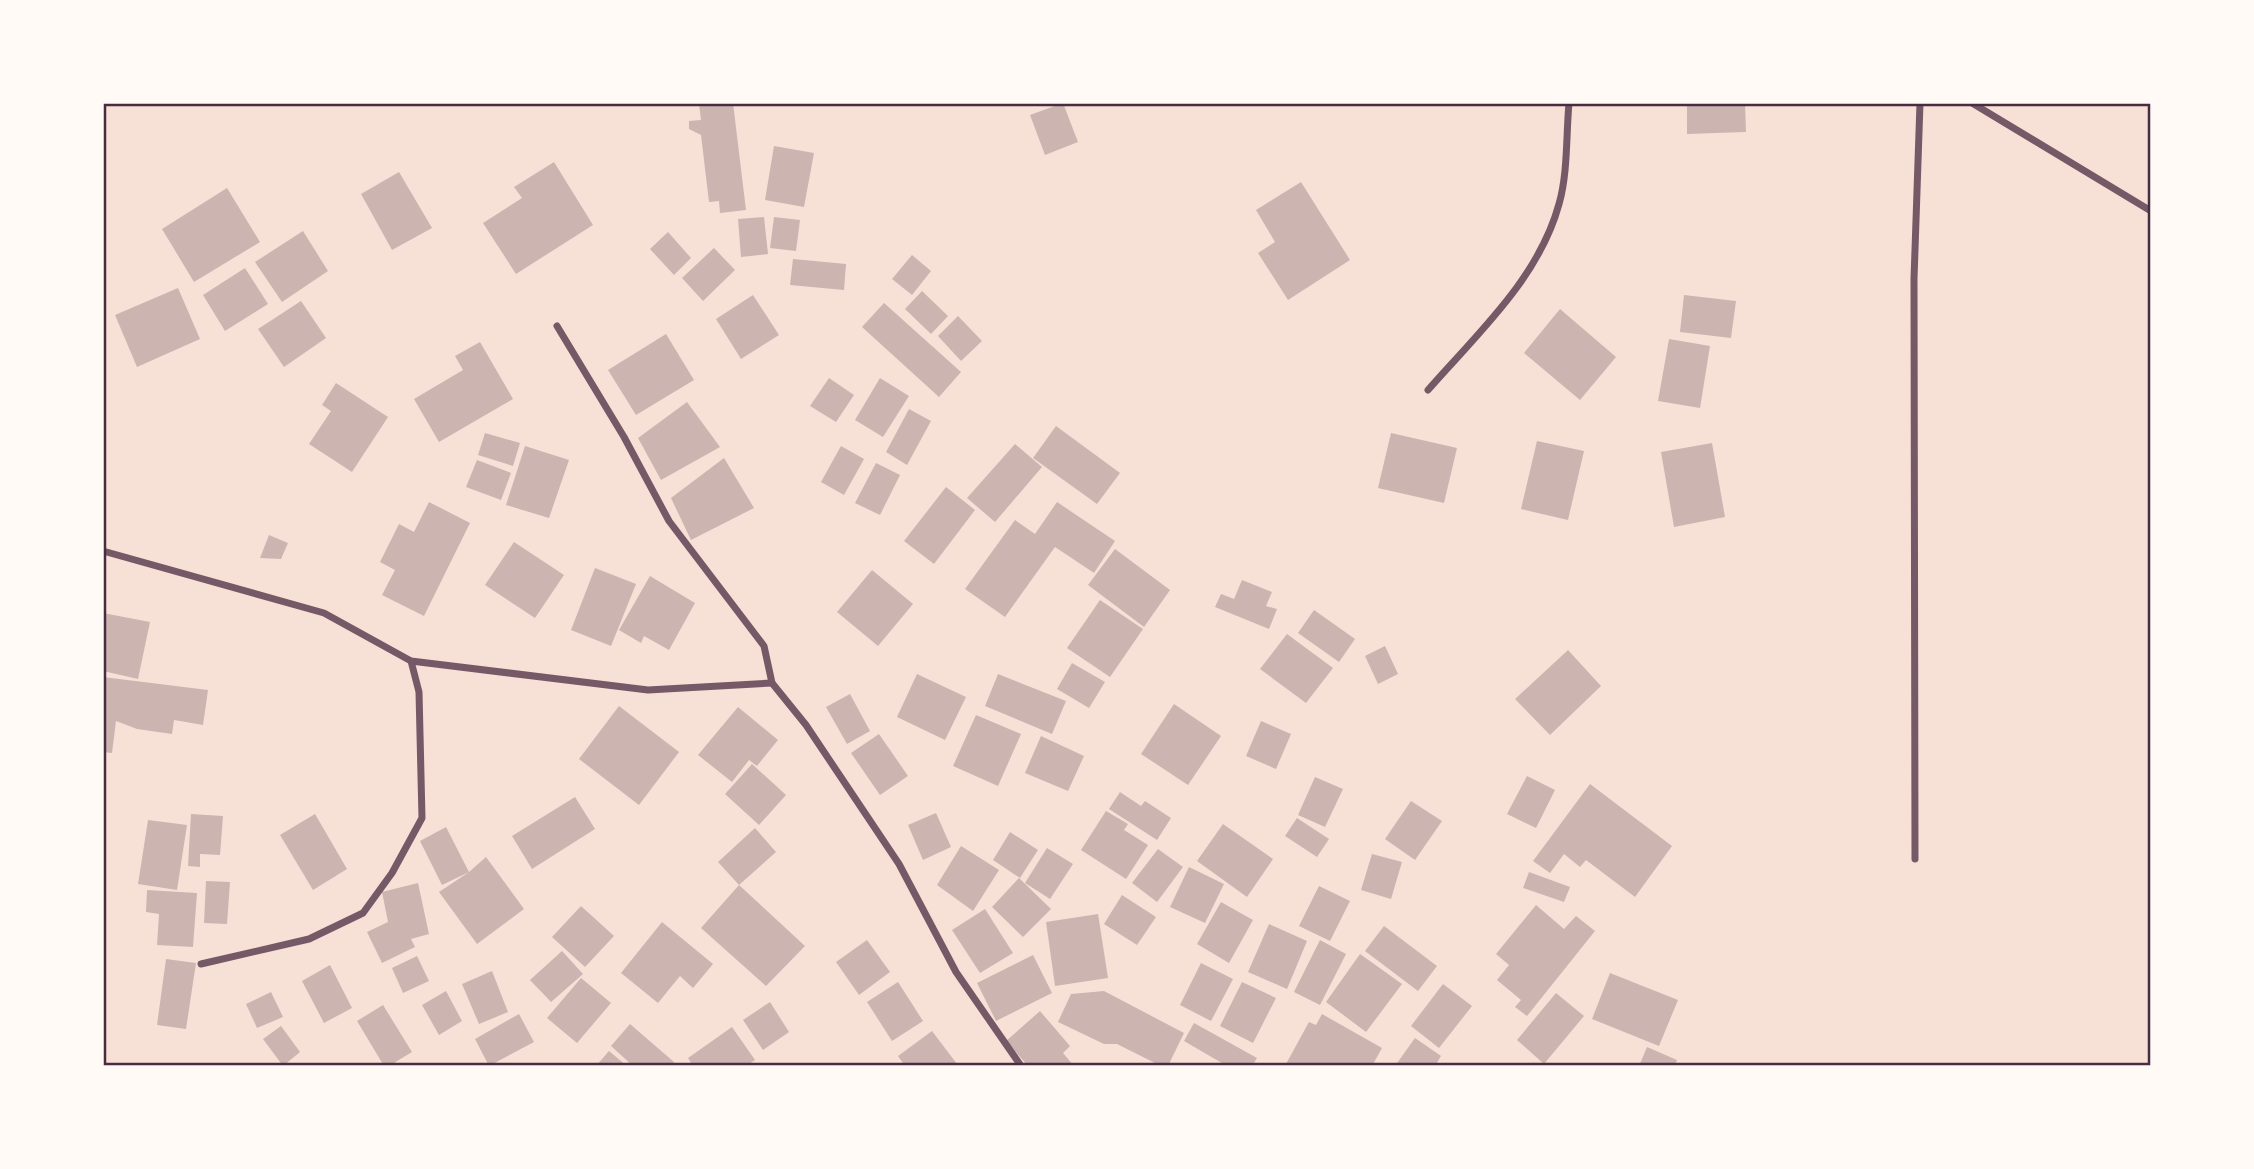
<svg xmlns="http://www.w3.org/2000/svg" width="2254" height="1169" font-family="'Work Sans',sans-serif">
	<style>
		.building { fill: #ccb4b1 }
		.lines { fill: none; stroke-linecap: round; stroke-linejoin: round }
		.minor { stroke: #755966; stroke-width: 7 }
		.neatline { fill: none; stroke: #4a2c40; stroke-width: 2.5 }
	</style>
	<rect width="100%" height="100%" fill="#f7e1d7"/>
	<g class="building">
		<polygon points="733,103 746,210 720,213 719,201 709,202 701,135 689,129 689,121 701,120 699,104"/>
		<polygon points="1063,103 1078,142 1045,155 1030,115"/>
		<polygon points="1687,103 1745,103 1746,132 1687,134"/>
		<polygon points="774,146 814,153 804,207 765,200"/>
		<polygon points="554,162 593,225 516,274 483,223 522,198 514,187"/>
		<polygon points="399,172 432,228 392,250 361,194"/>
		<polygon points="1301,182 1350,260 1288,300 1258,253 1275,242 1256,210"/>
		<polygon points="227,188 260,242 194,282 162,229"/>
		<polygon points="764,217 768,254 741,257 738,219"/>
		<polygon points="774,217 800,220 796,251 770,248"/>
		<polygon points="303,231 328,271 282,302 255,262"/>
		<polygon points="668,232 691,258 674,275 650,249"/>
		<polygon points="714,248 735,270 703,301 682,278"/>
		<polygon points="912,255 931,271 912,295 892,279"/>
		<polygon points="793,259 846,264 844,290 790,285"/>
		<polygon points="245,268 268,304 225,331 203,295"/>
		<polygon points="178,288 200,339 137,367 115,315"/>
		<polygon points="922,291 948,316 931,334 905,309"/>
		<polygon points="753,295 779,335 741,359 716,319"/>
		<polygon points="1684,295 1736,301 1731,338 1680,332"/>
		<polygon points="301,301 326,338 284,367 258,329"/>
		<polygon points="884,303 961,372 939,397 862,327"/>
		<polygon points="1560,309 1616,357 1580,400 1524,353"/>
		<polygon points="958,316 982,341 961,361 938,336"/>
		<polygon points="666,334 694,380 636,415 608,370"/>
		<polygon points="1669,339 1710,346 1700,408 1658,401"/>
		<polygon points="480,342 513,399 439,442 414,399 463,370 455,356"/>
		<polygon points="829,378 854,395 836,422 810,406"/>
		<polygon points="880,378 909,396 883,437 855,420"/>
		<polygon points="336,383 388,417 352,472 309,444 331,411 322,405"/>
		<polygon points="687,402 720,447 661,480 638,438"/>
		<polygon points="909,409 931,421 907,465 886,452"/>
		<polygon points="1056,426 1120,473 1097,504 1033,458"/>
		<polygon points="485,433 520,443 513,466 478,455"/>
		<polygon points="1391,433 1457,448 1444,503 1378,488"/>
		<polygon points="1537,441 1584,451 1568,520 1521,509"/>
		<polygon points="1712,443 1725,517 1674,527 1661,452"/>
		<polygon points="1015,444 1042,467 995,522 967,498"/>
		<polygon points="525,446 569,460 549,518 506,505"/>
		<polygon points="841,446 864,459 844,495 821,482"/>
		<polygon points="724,458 754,508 691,540 671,498"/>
		<polygon points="477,460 511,473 501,500 466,487"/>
		<polygon points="876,463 900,475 880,515 855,503"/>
		<polygon points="946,487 975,510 934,564 904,541"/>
		<polygon points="429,502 470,523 424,616 382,595 395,570 380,562 399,524 414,532"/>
		<polygon points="1057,502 1115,541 1094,573 1055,547 1005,617 965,589 1015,520 1035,534"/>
		<polygon points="269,535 288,543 281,559 260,558"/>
		<polygon points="514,542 564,575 535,618 485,585"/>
		<polygon points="1115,549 1170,590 1144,627 1088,585"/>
		<polygon points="595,568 636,584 611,646 571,630"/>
		<polygon points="872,570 913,604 878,646 837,612"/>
		<polygon points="650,576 695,603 669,650 644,636 641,643 619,630"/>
		<polygon points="1242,580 1272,592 1266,606 1277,609 1269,629 1215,607 1221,594 1234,599"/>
		<polygon points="1100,600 1143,629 1110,677 1067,648"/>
		<polygon points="1314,610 1355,639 1339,662 1298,633"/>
		<polygon points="103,613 150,622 138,679 103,671"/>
		<polygon points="1287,634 1333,668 1306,703 1260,669"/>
		<polygon points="1385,646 1398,674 1378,684 1365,656"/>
		<polygon points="1568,650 1601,686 1550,735 1515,699"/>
		<polygon points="1072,663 1105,682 1089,708 1057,689"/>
		<polygon points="917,674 966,697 945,740 897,717"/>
		<polygon points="998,674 1066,701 1052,734 985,706"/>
		<polygon points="103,677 208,690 203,725 174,720 172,734 137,729 116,721 112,753 103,752"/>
		<polygon points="850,694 870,731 847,744 826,707"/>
		<polygon points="1174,704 1221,736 1188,785 1141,754"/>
		<polygon points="619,706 679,752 639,805 579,759"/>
		<polygon points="738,707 778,740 757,766 749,760 732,782 698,755"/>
		<polygon points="976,715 1021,734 998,786 953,766"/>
		<polygon points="1261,721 1291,734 1276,769 1246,756"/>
		<polygon points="879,734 908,776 880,795 851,753"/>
		<polygon points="1041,736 1084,756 1068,791 1025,773"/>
		<polygon points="752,764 786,795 759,825 725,794"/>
		<polygon points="1527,776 1555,790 1536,828 1507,814"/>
		<polygon points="1315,777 1343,789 1325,827 1298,815"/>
		<polygon points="1590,784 1672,846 1635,897 1586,860 1580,867 1564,854 1550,873 1533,861"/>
		<polygon points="1120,792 1141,806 1145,801 1171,818 1157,840 1109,809"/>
		<polygon points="575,797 595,829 532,869 512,836"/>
		<polygon points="1411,801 1442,821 1415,860 1385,839"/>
		<polygon points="1106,811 1128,824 1124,830 1148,845 1126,879 1081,850"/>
		<polygon points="936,813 951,847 923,860 908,825"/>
		<polygon points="191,814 223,816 220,855 200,854 200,867 188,866"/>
		<polygon points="315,814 347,869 313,890 280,835"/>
		<polygon points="1297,818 1329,839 1317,857 1285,836"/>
		<polygon points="148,820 187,825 177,890 138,884"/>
		<polygon points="1223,824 1273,859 1247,897 1197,861"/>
		<polygon points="446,827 469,872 486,857 524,909 477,944 439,892 469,872 442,885 420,841"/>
		<polygon points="755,828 776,852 739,885 718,862"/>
		<polygon points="1010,832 1038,850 1020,878 993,860"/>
		<polygon points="961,846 999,870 973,911 937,885"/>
		<polygon points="1047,848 1073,864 1050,899 1025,883"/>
		<polygon points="1158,849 1183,867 1157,902 1132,883"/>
		<polygon points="1372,854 1402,862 1391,899 1361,890"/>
		<polygon points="1189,867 1224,884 1205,923 1170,907"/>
		<polygon points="1529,872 1570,887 1564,902 1523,888"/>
		<polygon points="1019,878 1051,909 1023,937 992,907"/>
		<polygon points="206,881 230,882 227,924 204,923"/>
		<polygon points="418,883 429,934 411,939 415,947 382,963 367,932 388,922 382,892"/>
		<polygon points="739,885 805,946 766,986 701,928"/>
		<polygon points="1319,886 1350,901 1330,941 1299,926"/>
		<polygon points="147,890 197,893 193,947 157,945 159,914 146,912"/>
		<polygon points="1122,895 1156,917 1137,945 1104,924"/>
		<polygon points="1221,902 1253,920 1229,963 1197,944"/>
		<polygon points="1536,905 1564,929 1576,916 1595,931 1527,1016 1515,1007 1521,1000 1497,980 1509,965 1496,954"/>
		<polygon points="581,906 614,936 585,967 552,937"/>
		<polygon points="985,909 1013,953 980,973 952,930"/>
		<polygon points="1098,914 1108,978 1055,986 1046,922"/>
		<polygon points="662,922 713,964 693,988 680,976 658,1003 621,973"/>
		<polygon points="1269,924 1307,941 1287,989 1248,972"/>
		<polygon points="1384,926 1437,966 1418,991 1365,951"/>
		<polygon points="867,940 890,972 859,995 836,962"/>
		<polygon points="1320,940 1346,954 1320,1005 1294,992"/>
		<polygon points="562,951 583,974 551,1002 530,980"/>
		<polygon points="1360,954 1402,984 1366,1032 1326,1002"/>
		<polygon points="1033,955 1052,993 996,1021 977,983"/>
		<polygon points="417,956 429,981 403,993 392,968"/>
		<polygon points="166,959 196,963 186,1029 157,1025"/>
		<polygon points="1201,963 1233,979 1211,1021 1180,1005"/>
		<polygon points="330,965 352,1008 324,1023 302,981"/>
		<polygon points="492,971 508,1012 479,1024 462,984"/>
		<polygon points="1610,973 1678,1000 1659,1046 1592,1019"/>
		<polygon points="581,978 611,1003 577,1043 547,1018"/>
		<polygon points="898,982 923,1021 892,1041 867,1002"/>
		<polygon points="1242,982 1276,998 1253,1043 1220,1026"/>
		<polygon points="1443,984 1472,1006 1439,1048 1411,1026"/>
		<polygon points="446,991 462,1021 439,1035 422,1005"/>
		<polygon points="1104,991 1184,1033 1168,1066 1161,1066 1117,1044 1104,1044 1058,1022 1071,994"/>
		<polygon points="271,992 283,1017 257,1028 246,1004"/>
		<polygon points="1556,993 1584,1016 1544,1064 1517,1040"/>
		<polygon points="770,1002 789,1032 763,1050 743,1020"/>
		<polygon points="383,1005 412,1052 389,1066 384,1066 357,1021"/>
		<polygon points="1040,1011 1070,1046 1063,1053 1074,1066 1028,1066 1006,1041"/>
		<polygon points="519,1014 534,1042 489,1066 475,1039"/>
		<polygon points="1322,1014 1382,1048 1372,1066 1286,1064 1309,1022 1316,1025"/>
		<polygon points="1194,1023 1257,1058 1252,1066 1227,1066 1184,1041"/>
		<polygon points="630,1024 674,1062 672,1066 633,1066 611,1046"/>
		<polygon points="281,1026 300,1052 283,1066 263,1039"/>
		<polygon points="732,1027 755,1060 746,1066 693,1066 688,1058"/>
		<polygon points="932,1031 957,1064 905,1066 898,1056"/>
		<polygon points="1415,1038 1441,1056 1435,1066 1395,1066"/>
		<polygon points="1647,1047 1677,1060 1675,1066 1639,1066"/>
		<polygon points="609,1051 627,1066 596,1066"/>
	</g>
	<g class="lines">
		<g class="minor">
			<polyline points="1972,103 2151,211"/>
			<polyline points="557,326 624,437 669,521 764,646 772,683 806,725 899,864 956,972 1021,1066"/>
			<path d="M1428 390C1477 334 1539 278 1559 204 1568 173 1566 135 1569 103"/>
			<polyline points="103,551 324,613 411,661 648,690 772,683"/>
			<polyline points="1915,859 1914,279 1920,103"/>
			<polyline points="201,964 309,939 363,913 392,873 422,818 419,692 411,661"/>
		</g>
	</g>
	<rect width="2254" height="1169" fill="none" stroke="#fffaf5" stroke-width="210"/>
	<rect x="105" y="105" width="2044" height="959" class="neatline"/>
</svg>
